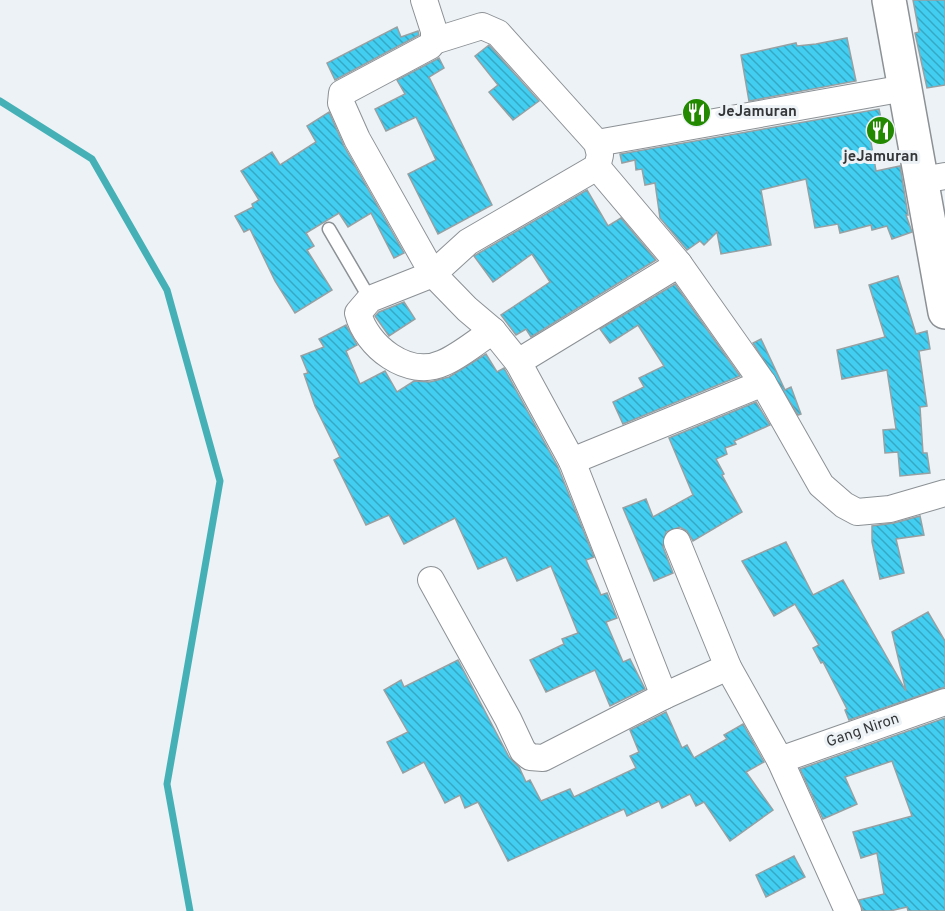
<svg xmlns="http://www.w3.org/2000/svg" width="945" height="911" font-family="Overpass,sans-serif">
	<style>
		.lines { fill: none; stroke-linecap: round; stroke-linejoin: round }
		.stream { stroke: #45b1b6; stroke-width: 7 }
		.building { fill: url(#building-back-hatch); stroke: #99a0a2; stroke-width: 1.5 }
		.service-casing { stroke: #8c9195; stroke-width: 15 }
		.minor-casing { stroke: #8c9195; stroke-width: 28 }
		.secondary-casing { stroke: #8c9195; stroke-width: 36 }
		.service { stroke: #fff; stroke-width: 12 }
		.minor { stroke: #fff; stroke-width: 26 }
		.secondary { stroke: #fff; stroke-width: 33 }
		.labels { text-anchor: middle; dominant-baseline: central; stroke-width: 6; stroke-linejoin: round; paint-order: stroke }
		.poi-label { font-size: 15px; font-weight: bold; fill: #343638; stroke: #ecf2f6; text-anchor: start }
		.street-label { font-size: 15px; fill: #343638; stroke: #ecf2f6 }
	</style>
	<defs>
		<pattern id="building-back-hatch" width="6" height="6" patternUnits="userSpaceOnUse" patternTransform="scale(1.5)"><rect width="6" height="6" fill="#41cef1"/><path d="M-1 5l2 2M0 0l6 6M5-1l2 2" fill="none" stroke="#37a8c4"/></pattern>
	</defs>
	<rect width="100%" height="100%" fill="#ecf2f6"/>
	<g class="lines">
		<polyline class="stream" points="0,101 92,159 167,290 220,481 167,784 190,911"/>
	</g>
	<g class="building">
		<polygon points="913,0 945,0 945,85 927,88 915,33 919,32"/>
		<polygon points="397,27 401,37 418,31 419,35 335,80 327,63"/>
		<polygon points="847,38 856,81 749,101 741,55 796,43 797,46 816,44"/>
		<polygon points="489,45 539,101 513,120 489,92 498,85 475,56"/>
		<polygon points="439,58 444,68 429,77 492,205 438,234 408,174 436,160 416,117 386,131 375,109 405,94 397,80"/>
		<polygon points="879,109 883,128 869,131 876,171 900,166 908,215 906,215 912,232 892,239 887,226 872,230 871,225 840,233 838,224 815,228 806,179 761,190 771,245 721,254 717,232 704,245 700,241 687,250 660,218 655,183 645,185 642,169 636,170 635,160 622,163 620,154"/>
		<polygon points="329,112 344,146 404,253 394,258 371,213 348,227 339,213 306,233 314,246 307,250 332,290 295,313 275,281 250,229 244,232 235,216 253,207 252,204 259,200 241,171 272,152 280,165 316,142 307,126"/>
		<polygon points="587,190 608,226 621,218 656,260 531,337 526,329 516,335 501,315 550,282 532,254 493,282 474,256"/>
		<polygon points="898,276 916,334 927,331 930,349 919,351 927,406 920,407 923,453 927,453 930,473 900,476 898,452 885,453 883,430 896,429 887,370 842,379 837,350 885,337 869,285"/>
		<polygon points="675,284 740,376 623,424 613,402 644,387 639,378 664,366 638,325 610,343 600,329"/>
		<polygon points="404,302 415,319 389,336 375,316 379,312"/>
		<polygon points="346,325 357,345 346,351 360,384 385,371 397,392 414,381 430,382 449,377 486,354 497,372 504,368 558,467 594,557 586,560 601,595 607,593 617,618 606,622 623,662 630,659 645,689 610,706 595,670 546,692 530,660 564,644 562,639 578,633 551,566 517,581 506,557 478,569 455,518 404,544 389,515 366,525 334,460 340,457 315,406 304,374 308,373 301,356 324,347 319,339"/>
		<polygon points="761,339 785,390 791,387 801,414 798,415 753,343"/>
		<polygon points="756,402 770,425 734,441 736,444 725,448 727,454 716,459 724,474 722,475 742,512 693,541 687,531 680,527 666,532 663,547 673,573 654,581 623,508 646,499 653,517 693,495 669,438"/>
		<polygon points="920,516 924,535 896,539 904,573 880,579 872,542 872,526 894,523"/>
		<polygon points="786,542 813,595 843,580 906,691 892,632 928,612 945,641 945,687 849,720 845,710 847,709 823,662 821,663 813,648 819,645 795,604 774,616 742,561"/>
		<polygon points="458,660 509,757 519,767 526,782 530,780 541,801 570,789 574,797 636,768 630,756 639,752 630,730 666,712 682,748 687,745 694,758 727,739 724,735 743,724 764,762 746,772 773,810 730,841 704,802 696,806 690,794 662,808 659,801 627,816 624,809 508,861 478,802 465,808 460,795 445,803 424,762 403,773 387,742 408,732 384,690 401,680 404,687"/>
		<polygon points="945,718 945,911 908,911 907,907 890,911 863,911 859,900 884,894 877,853 861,858 853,832 912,816 892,761 845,777 857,804 823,819 800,769"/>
		<polygon points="794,856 805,877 766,897 756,875"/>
	</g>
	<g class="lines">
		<defs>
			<polyline id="service" points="329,229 370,299"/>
			<g id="minor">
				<polyline points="424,0 434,31 434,41 430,46 342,93 341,103 357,139 433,274 467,309 493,331 518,362 572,461 664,696 728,667"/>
				<path d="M434 41 482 26 498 33 597 143 600 155 597 167 468 242 433 274 370 299 358 313C366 346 408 379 443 363 460 356 477 341 493 331"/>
				<polyline points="597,143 905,88"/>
				<polyline points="597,167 679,264"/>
				<polyline points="922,180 945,176"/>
				<polyline points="518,362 679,264 763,383 821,485 844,505 857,512 890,509 945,493"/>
				<polyline points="572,461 763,383"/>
				<polyline points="677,542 728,667 780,760 848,911"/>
				<polyline points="431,580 508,719 523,751 530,757 543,758 664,696"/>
				<polyline points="780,760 945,702"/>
			</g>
			<polyline id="secondary" points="889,0 945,312"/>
		</defs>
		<use href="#service" class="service-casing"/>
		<use href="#minor" class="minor-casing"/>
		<use href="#secondary" class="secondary-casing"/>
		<use href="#service" class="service"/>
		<use href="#minor" class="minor"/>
		<use href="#secondary" class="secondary"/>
	</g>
	<defs>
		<symbol id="restaurant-disc" viewBox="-11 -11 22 22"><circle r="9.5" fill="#228900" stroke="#ecf2f6"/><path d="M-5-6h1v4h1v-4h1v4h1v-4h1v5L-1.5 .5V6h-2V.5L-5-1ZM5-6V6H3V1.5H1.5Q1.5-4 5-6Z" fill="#fff"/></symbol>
	</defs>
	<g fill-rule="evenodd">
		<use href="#restaurant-disc" x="680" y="96" width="33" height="33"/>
		<use href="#restaurant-disc" x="864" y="114" width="33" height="33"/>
	</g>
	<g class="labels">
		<g class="poi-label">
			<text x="718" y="112">JeJamuran</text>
			<text x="881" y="157" text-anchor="middle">jeJamuran</text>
		</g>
		<g class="street-label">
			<text transform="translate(863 731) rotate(-19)">Gang Niron</text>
		</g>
	</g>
</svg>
